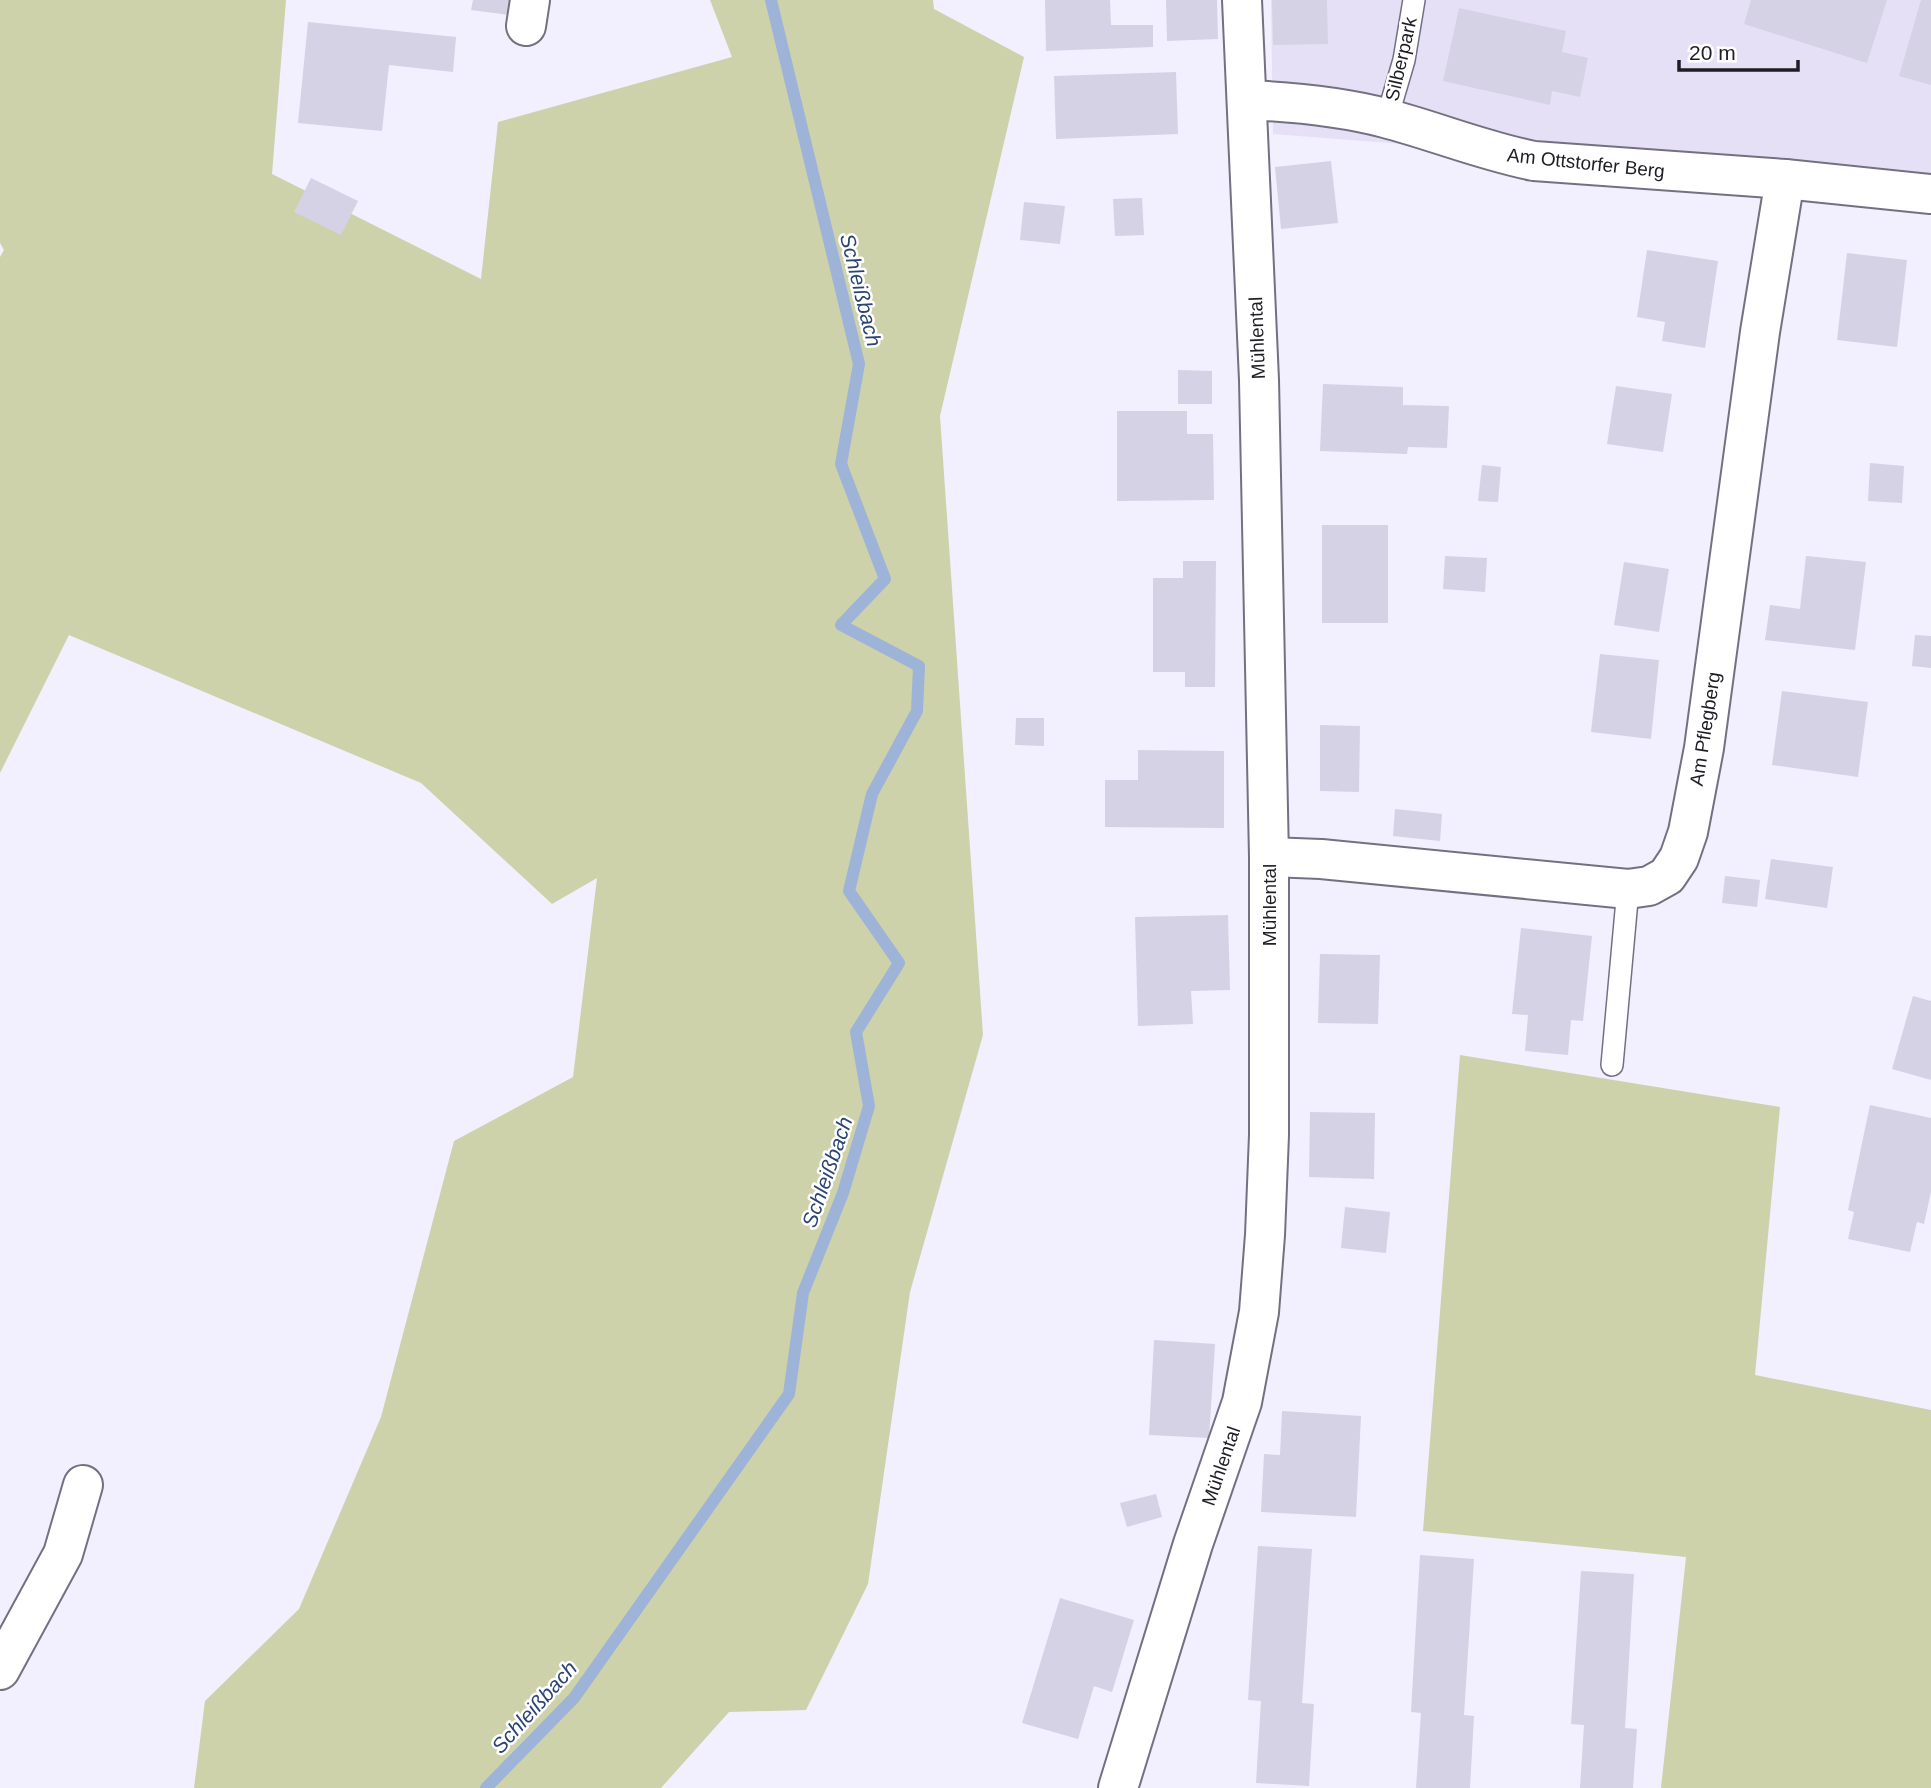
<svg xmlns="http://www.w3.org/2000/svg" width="1931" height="1788" font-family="Arial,sans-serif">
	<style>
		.commercial { fill: #e5e0f6 }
		.green { fill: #cdd2ab }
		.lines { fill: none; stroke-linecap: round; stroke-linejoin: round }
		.stream { stroke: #9eb3d8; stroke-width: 12 }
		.building { fill: #d6d2e5 }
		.lane-casing { stroke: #747081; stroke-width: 24 }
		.street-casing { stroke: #747081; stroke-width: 42 }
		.lane { stroke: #fff; stroke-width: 21 }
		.street { stroke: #fff; stroke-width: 38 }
		.labels { text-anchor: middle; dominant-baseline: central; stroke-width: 5; stroke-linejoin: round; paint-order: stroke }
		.street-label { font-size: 19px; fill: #1f1d24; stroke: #fff }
		.water-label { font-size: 21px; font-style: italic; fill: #2a4474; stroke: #fff }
	</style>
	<rect width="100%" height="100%" fill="#f2efff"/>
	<polygon class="commercial" points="1271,0 1931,0 1931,185 1273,134"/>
	<g class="green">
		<polygon points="0,0 286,0 272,174 481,279 498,122 732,57 710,0 933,0 934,9 1024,57 940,416 983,1035 910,1292 868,1584 806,1710 729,1712 661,1788 194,1788 205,1701 299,1609 381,1417 454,1141 573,1077 597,878 552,904 421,783 69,635 0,773 0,257 4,250 0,243"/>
		<polygon points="1460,1055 1780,1107 1755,1375 1931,1410 1931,1788 1661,1788 1686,1557 1423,1531"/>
	</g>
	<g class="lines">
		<polyline class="stream" points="486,1788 574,1698 789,1394 803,1293 843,1193 869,1106 856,1032 899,963 849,891 872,794 917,711 919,666 841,625 885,579 841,464 859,364 771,0"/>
	</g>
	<g class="building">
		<polygon points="473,0 511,0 509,15 471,10"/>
		<polygon points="1045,0 1110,0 1111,25 1153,25 1153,47 1046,51"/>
		<polygon points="1166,0 1217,0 1218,39 1167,41"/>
		<polygon points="1272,0 1327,0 1328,44 1273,45"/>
		<polygon points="1751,0 1887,0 1867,63 1744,24"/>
		<polygon points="1921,0 1931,0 1931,85 1899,76"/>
		<polygon points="1459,8 1566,31 1562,52 1588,58 1580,97 1552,91 1550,105 1443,81"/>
		<polygon points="308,22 456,37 453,72 389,65 382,131 298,123"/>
		<polygon points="1176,72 1178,134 1056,139 1054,76"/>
		<polygon points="1331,161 1338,223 1281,229 1275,167"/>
		<polygon points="311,178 358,201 341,235 294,212"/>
		<polygon points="1142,198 1144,235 1115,236 1113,199"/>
		<polygon points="1024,202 1065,206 1060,244 1020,240"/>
		<polygon points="1647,250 1718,261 1705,348 1662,341 1665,322 1637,317"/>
		<polygon points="1847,253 1907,260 1897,347 1837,340"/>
		<polygon points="1178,370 1212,371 1212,404 1178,404"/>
		<polygon points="1323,384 1403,387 1403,405 1449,406 1447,448 1408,447 1407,454 1320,451"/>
		<polygon points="1616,386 1672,394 1663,452 1607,444"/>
		<polygon points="1117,411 1187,411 1187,434 1213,434 1214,500 1117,501"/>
		<polygon points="1870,463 1904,466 1902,503 1868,501"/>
		<polygon points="1482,465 1501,467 1498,502 1478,501"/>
		<rect x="1322" y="525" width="66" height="98"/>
		<polygon points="1445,556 1487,558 1485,592 1443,589"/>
		<polygon points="1806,556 1866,562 1855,650 1765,640 1770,605 1800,609"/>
		<polygon points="1183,561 1216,561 1215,687 1185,687 1185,672 1153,672 1153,578 1183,578"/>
		<polygon points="1624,562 1669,569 1659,632 1614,625"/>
		<polygon points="1915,635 1931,636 1931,668 1912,666"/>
		<polygon points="1600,654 1659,660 1651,739 1591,732"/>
		<polygon points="1782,691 1868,702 1858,777 1772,765"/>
		<polygon points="1016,718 1044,718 1044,746 1015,745"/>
		<polygon points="1320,725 1360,726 1359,792 1320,791"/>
		<polygon points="1138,750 1224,751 1224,828 1105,827 1105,780 1138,780"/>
		<polygon points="1395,809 1442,814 1440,841 1393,836"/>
		<polygon points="1771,859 1833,867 1827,908 1765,899"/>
		<polygon points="1725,876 1760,880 1757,907 1722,903"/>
		<polygon points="1228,915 1230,990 1191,991 1193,1024 1138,1026 1135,917"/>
		<polygon points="1521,928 1592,936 1583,1021 1571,1020 1568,1055 1525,1051 1528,1015 1512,1014"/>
		<polygon points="1320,954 1380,955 1378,1024 1318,1023"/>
		<polygon points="1913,996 1931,1001 1931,1080 1892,1069"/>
		<polygon points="1870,1105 1931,1118 1931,1192 1924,1224 1917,1222 1910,1252 1848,1239 1854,1212 1848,1210"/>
		<polygon points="1310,1112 1375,1113 1374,1179 1309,1177"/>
		<polygon points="1345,1207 1390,1212 1386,1253 1341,1248"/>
		<polygon points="1154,1340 1215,1344 1209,1438 1149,1435"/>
		<polygon points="1282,1411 1361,1416 1356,1517 1261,1512 1264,1454 1280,1455"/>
		<polygon points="1156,1494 1162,1517 1127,1527 1120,1503"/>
		<polygon points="1258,1546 1312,1549 1302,1703 1314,1704 1309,1786 1256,1783 1261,1701 1248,1700"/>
		<polygon points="1420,1555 1474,1559 1464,1715 1474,1716 1470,1788 1416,1788 1421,1713 1411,1712"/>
		<polygon points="1581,1571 1634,1574 1625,1728 1637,1729 1633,1788 1580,1788 1584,1725 1571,1724"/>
		<polygon points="1060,1598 1134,1620 1112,1692 1094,1686 1078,1739 1022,1723"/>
	</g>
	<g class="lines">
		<defs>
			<g id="lane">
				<polyline points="1387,118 1404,60 1414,0"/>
				<polyline points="1612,1065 1628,889"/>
			</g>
			<g id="street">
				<polyline points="526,26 530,0"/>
				<path d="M1247 100C1294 102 1339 106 1385 118 1435 131 1483 151 1534 161L1785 179 1931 194"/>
				<polyline points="1269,857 1321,859 1628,889 1649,886 1667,876 1679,858 1688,832 1704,748 1760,332 1785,179"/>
				<polyline points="0,1670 63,1554 83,1485"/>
				<polyline points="1118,1788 1193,1544 1242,1402 1259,1312 1265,1235 1269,1135 1269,857 1259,380 1242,0"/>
			</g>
		</defs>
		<use href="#lane" class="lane-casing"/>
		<use href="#street" class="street-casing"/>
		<use href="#lane" class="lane"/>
		<use href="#street" class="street"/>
	</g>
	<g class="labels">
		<g class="street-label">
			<text transform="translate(1401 59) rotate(-77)">Silberpark</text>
			<text transform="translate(1586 163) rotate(6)">Am Ottstorfer Berg</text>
			<text transform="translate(1257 338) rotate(-92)">Mühlental</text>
			<text transform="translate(1705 729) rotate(-81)">Am Pflegberg</text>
			<text transform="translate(1269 905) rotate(-90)">Mühlental</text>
			<text transform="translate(1221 1466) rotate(-71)">Mühlental</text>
		</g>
		<g class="water-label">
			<text transform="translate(861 290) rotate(76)">Schleißbach</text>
			<text transform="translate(827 1172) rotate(-71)">Schleißbach</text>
			<text transform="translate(534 1707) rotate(-48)">Schleißbach</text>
		</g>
	</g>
	<path d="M1679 60v10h119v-10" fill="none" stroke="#1f1d24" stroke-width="3.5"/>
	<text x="1689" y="60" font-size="21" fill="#1f1d24" stroke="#ffffff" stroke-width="5" paint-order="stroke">20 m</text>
</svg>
